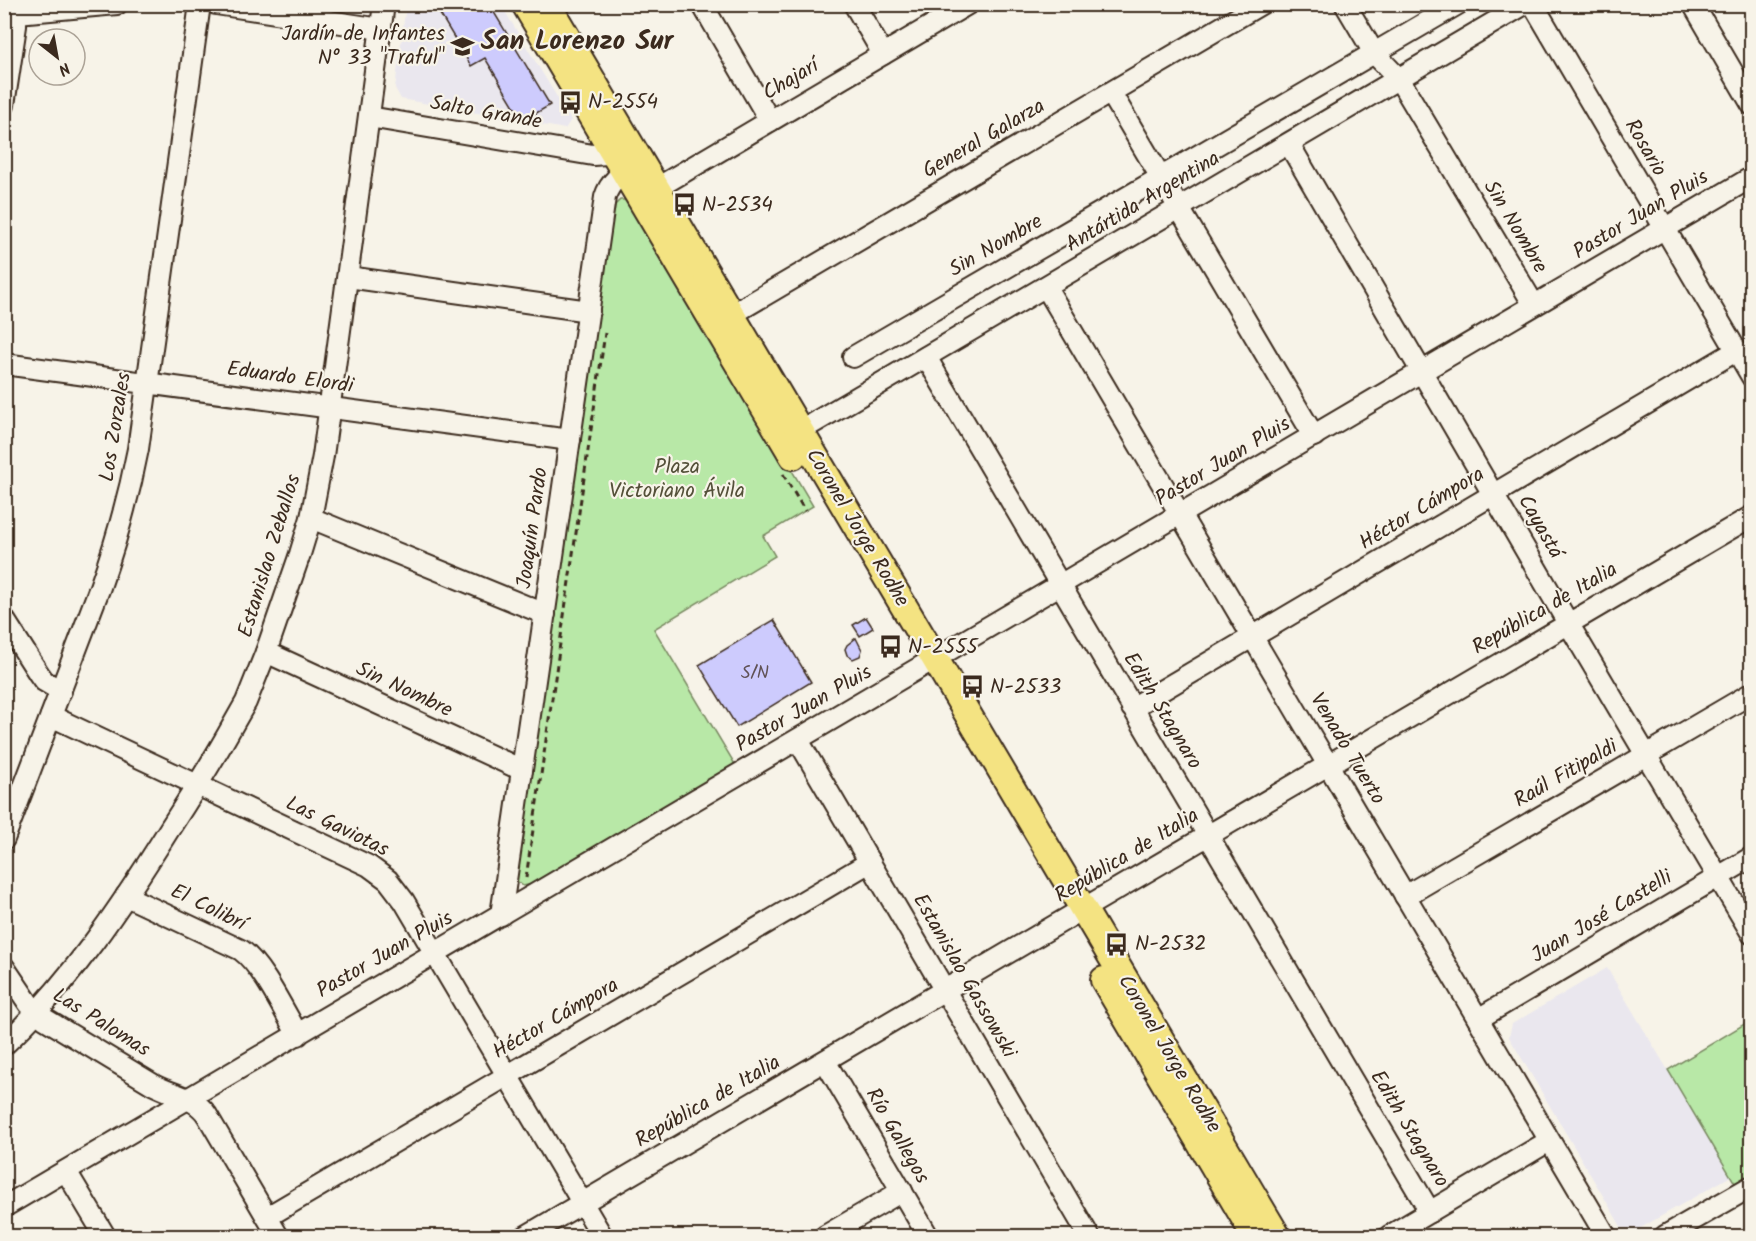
<svg xmlns="http://www.w3.org/2000/svg" width="1756" height="1241" font-family="Kalam,sans-serif">
	<style>
		.built { fill: #eae7ee }
		.green { fill: #b8e8a7; stroke: #7a8962; stroke-width: 1.5 }
		.building { fill: #cdcbfd; stroke: #3b2a1e; stroke-width: 1.5 }
		.lines { fill: none; stroke-linecap: round; stroke-linejoin: round }
		.minor-casing { stroke: #3b2a1e; stroke-width: 24 }
		.major-casing { stroke: #3b2a1e; stroke-width: 30 }
		.path { stroke: #3b2a1e; stroke-width: 3; stroke-dasharray: 6 4.5; stroke-linecap: butt }
		.minor { stroke: #f7f3e8; stroke-width: 20 }
		.major { stroke: #f4e382; stroke-width: 26 }
		.labels { text-anchor: middle; dominant-baseline: central; stroke-width: 4.5; stroke-linejoin: round; paint-order: stroke }
		.number-label { font-size: 18px; fill: #605256 }
		.poi-label { font-size: 21px; fill: #3b2a1e; stroke: #f7f3e8; text-anchor: start }
		.street-label { font-size: 21px; fill: #3b2a1e; stroke: #f7f3e8 }
		.park-label { font-size: 21px; fill: #545039; stroke: #f7f3e8 }
		.district-label { font-size: 27px; font-weight: bold; fill: #3b2a1e; stroke: #f7f3e8 }
	</style>
	<rect width="100%" height="100%" fill="#f7f3e8"/>
	<filter id="ink" filterUnits="userSpaceOnUse"><feTurbulence type="fractalNoise" baseFrequency=".0167" numOctaves="2"/><feDisplacementMap in="SourceGraphic" scale="12" xChannelSelector="R" yChannelSelector="G"/><feConvolveMatrix kernelMatrix="1 2 1 2 8 2 1 2 1" color-interpolation-filters="sRGB"/></filter>
	<g filter="url(#ink)">
		<g class="built">
			<polygon points="406,5 501,5 571,120 565,129 401,99 395,88"/>
			<polygon points="1607,968 1731,1176 1637,1230 1622,1228 1509,1037 1512,1024"/>
		</g>
		<g class="green">
			<polygon points="620,200 627,200 635,206 813,506 763,536 775,556 654,629 736,766 532,884 523,886 517,881 516,873 613,212 615,205"/>
			<polygon points="1751,1020 1751,1176 1736,1185 1668,1070"/>
		</g>
		<g class="building">
			<polygon points="434,4 489,4 550,105 523,121 485,58 471,66"/>
			<polygon points="866,617 873,628 860,636 853,625"/>
			<polygon points="774,620 811,682 737,727 699,665"/>
			<polygon points="856,638 862,650 860,656 853,659 847,655 845,649 847,645"/>
		</g>
		<g class="lines">
			<defs>
				<g id="minor">
					<polyline points="216,4 381,29"/>
					<polyline points="702,4 770,121"/>
					<polyline points="854,4 883,54"/>
					<polyline points="1345,4 1374,53 1399,79 1534,305"/>
					<polyline points="1533,4 1752,377"/>
					<polyline points="1693,4 1752,105"/>
					<polyline points="17,13 117,4"/>
					<polyline points="1111,93 1314,436"/>
					<polyline points="4,105 16,26 16,4"/>
					<polyline points="369,117 593,155 607,154 622,145"/>
					<polyline points="1289,144 1568,623 1752,934"/>
					<polyline points="645,195 968,4"/>
					<polyline points="348,277 589,311"/>
					<polyline points="1046,287 1606,1236"/>
					<polyline points="731,315 1261,4"/>
					<polyline points="853,357 1458,4"/>
					<polyline points="926,357 1430,1212"/>
					<polyline points="4,364 570,440"/>
					<polyline points="788,438 1525,4"/>
					<polyline points="311,518 545,614"/>
					<polyline points="4,619 39,674 44,681 61,691"/>
					<polyline points="266,652 522,770"/>
					<polyline points="1132,708 1736,351"/>
					<polyline points="51,716 369,866 388,880 404,901 602,1236"/>
					<polyline points="798,740 1089,1236"/>
					<path d="M4 839 100 587C116 542 129 496 138 449L200 4"/>
					<path d="M126 896 241 950C262 965 284 1011 298 1035"/>
					<polyline points="1405,896 1752,693"/>
					<path d="M501 915 605 197C610 181 621 174 635 165"/>
					<path d="M4 967 29 1004 45 1019 154 1085C173 1095 195 1097 207 1115L278 1236"/>
					<polyline points="1478,1019 1752,857"/>
					<path d="M4 1045C70 983 122 905 170 828 192 794 214 759 234 723L246 702 266 652 300 554 311 518 323 456 384 4"/>
					<polyline points="825,1061 928,1236"/>
					<polyline points="66,1171 105,1236"/>
					<polyline points="4,1207 1752,177"/>
					<polyline points="267,1217 870,862"/>
					<polyline points="526,1236 1752,516"/>
					<polyline points="825,1236 902,1191"/>
					<polyline points="1389,1236 1549,1141"/>
					<polyline points="1665,1236 1752,1186"/>
				</g>
				<g id="major">
					<polyline points="525,4 793,456"/>
					<polyline points="547,4 1277,1236"/>
					<polyline points="1104,980 1255,1236"/>
				</g>
			</defs>
			<use href="#minor" class="minor-casing"/>
			<use href="#major" class="major-casing"/>
			<g class="path">
				<polyline points="783,474 805,511"/>
				<polyline points="526,878 605,333"/>
			</g>
			<use href="#minor" class="minor"/>
			<use href="#major" class="major"/>
		</g>
	</g>
	<defs>
		<symbol id="school-bare" viewBox="-9 -9 18 18"><path d="M0-5L7-2L0 1L-7-2ZM-4 1L0 2.5L4 1V4Q0 6-4 4Z" fill="#3b2a1e" stroke="#f7f3e8" stroke-width="2.5" paint-order="stroke"/></symbol>
		<symbol id="bus-bare" viewBox="-9 -9 18 18"><path d="M-5-6H5V4H4V6H2V4H-2V6H-4V4H-5ZM-3.5-4V0h7V-4ZM-3.5 1.2v1.5H-2V1.2ZM2 1.2v1.5H3.5V1.2Z" fill="#3b2a1e" stroke="#f7f3e8" stroke-width="2.5" paint-order="stroke"/></symbol>
	</defs>
	<g fill-rule="evenodd">
		<use href="#school-bare" x="446" y="30" width="33" height="33"/>
		<use href="#bus-bare" x="554" y="86" width="33" height="33"/>
		<use href="#bus-bare" x="668" y="188" width="33" height="33"/>
		<use href="#bus-bare" x="874" y="630" width="33" height="33"/>
		<use href="#bus-bare" x="956" y="670" width="33" height="33"/>
		<use href="#bus-bare" x="1100" y="928" width="33" height="33"/>
	</g>
	<g class="labels">
		<g class="number-label">
			<text x="755" y="673">S/N</text>
		</g>
		<g class="poi-label">
			<text x="445" y="34" text-anchor="end">Jardín de Infantes<tspan x="445" dy="24">N° 33 "Traful"</tspan></text>
			<text x="588" y="102">N-2554</text>
			<text x="702" y="205">N-2534</text>
			<text x="908" y="647">N-2555</text>
			<text x="990" y="687">N-2533</text>
			<text x="1135" y="944">N-2532</text>
		</g>
		<g class="street-label">
			<text transform="translate(791 80) rotate(-31)">Chajarí</text>
			<text transform="translate(486 113) rotate(10)">Salto Grande</text>
			<text transform="translate(984 139) rotate(-30)">General Galarza</text>
			<text transform="translate(1645 148) rotate(60)">Rosario</text>
			<text transform="translate(1143 202) rotate(-31)">Antártida Argentina</text>
			<text transform="translate(1641 215) rotate(-31)">Pastor Juan Pluis</text>
			<text transform="translate(1515 227) rotate(59)">Sin Nombre</text>
			<text transform="translate(996 246) rotate(-30)">Sin Nombre</text>
			<text transform="translate(290 378) rotate(8)">Eduardo Elordi</text>
			<text transform="translate(116 427) rotate(-81)">Los Zorzales</text>
			<text transform="translate(1223 462) rotate(-31)">Pastor Juan Pluis</text>
			<text transform="translate(1422 509) rotate(-31)">Héctor Cámpora</text>
			<text transform="translate(1540 527) rotate(60)">Cayastá</text>
			<text transform="translate(533 528) rotate(-82)">Joaquín Pardo</text>
			<text transform="translate(857 528) rotate(59)">Coronel Jorge Rodhe</text>
			<text transform="translate(270 556) rotate(-73)">Estanislao Zeballos</text>
			<text transform="translate(1545 609) rotate(-30)">República de Italia</text>
			<text transform="translate(404 690) rotate(25)">Sin Nombre</text>
			<text transform="translate(804 709) rotate(-30)">Pastor Juan Pluis</text>
			<text transform="translate(1162 711) rotate(59)">Edith Stagnaro</text>
			<text transform="translate(1347 749) rotate(59)">Venado Tuerto</text>
			<text transform="translate(1566 774) rotate(-30)">Raúl Fitipaldi</text>
			<text transform="translate(337 827) rotate(26)">Las Gaviotas</text>
			<text transform="translate(1127 856) rotate(-31)">República de Italia</text>
			<text transform="translate(208 908) rotate(26)">El Colibrí</text>
			<text transform="translate(1602 917) rotate(-31)">Juan José Castelli</text>
			<text transform="translate(385 955) rotate(-30)">Pastor Juan Pluis</text>
			<text transform="translate(964 976) rotate(60)">Estanislao Gassowski</text>
			<text transform="translate(556 1019) rotate(-30)">Héctor Cámpora</text>
			<text transform="translate(101 1023) rotate(32)">Las Palomas</text>
			<text transform="translate(1169 1054) rotate(59)">Coronel Jorge Rodhe</text>
			<text transform="translate(708 1102) rotate(-30)">República de Italia</text>
			<text transform="translate(1409 1129) rotate(59)">Edith Stagnaro</text>
			<text transform="translate(897 1136) rotate(60)">Río Gallegos</text>
		</g>
		<g class="park-label">
			<text x="677" y="467">Plaza<tspan x="677" dy="24">Victoriano Ávila</tspan></text>
		</g>
		<g class="district-label">
			<text x="577" y="41">San Lorenzo Sur</text>
		</g>
	</g>
	<rect width="1756" height="1241" fill="none" stroke="#f7f3e8" stroke-width="24"/>
	<rect x="12" y="12" width="1732" height="1217" fill="none" stroke="#3b2a1e" stroke-width="2" filter="url(#ink)"/>
	<g transform="translate(57 57) rotate(149)"><circle r="28" fill="#f7f3e8" stroke="#aca397" stroke-width="1.5"/>
	<path d="M0-4.5L10 22L0 15L-10 22Z" fill="#3b2a1e"/>
	<text y="-9" font-size="16" font-weight="bold" text-anchor="middle" fill="#3b2a1e">N</text>
	</g>
</svg>
